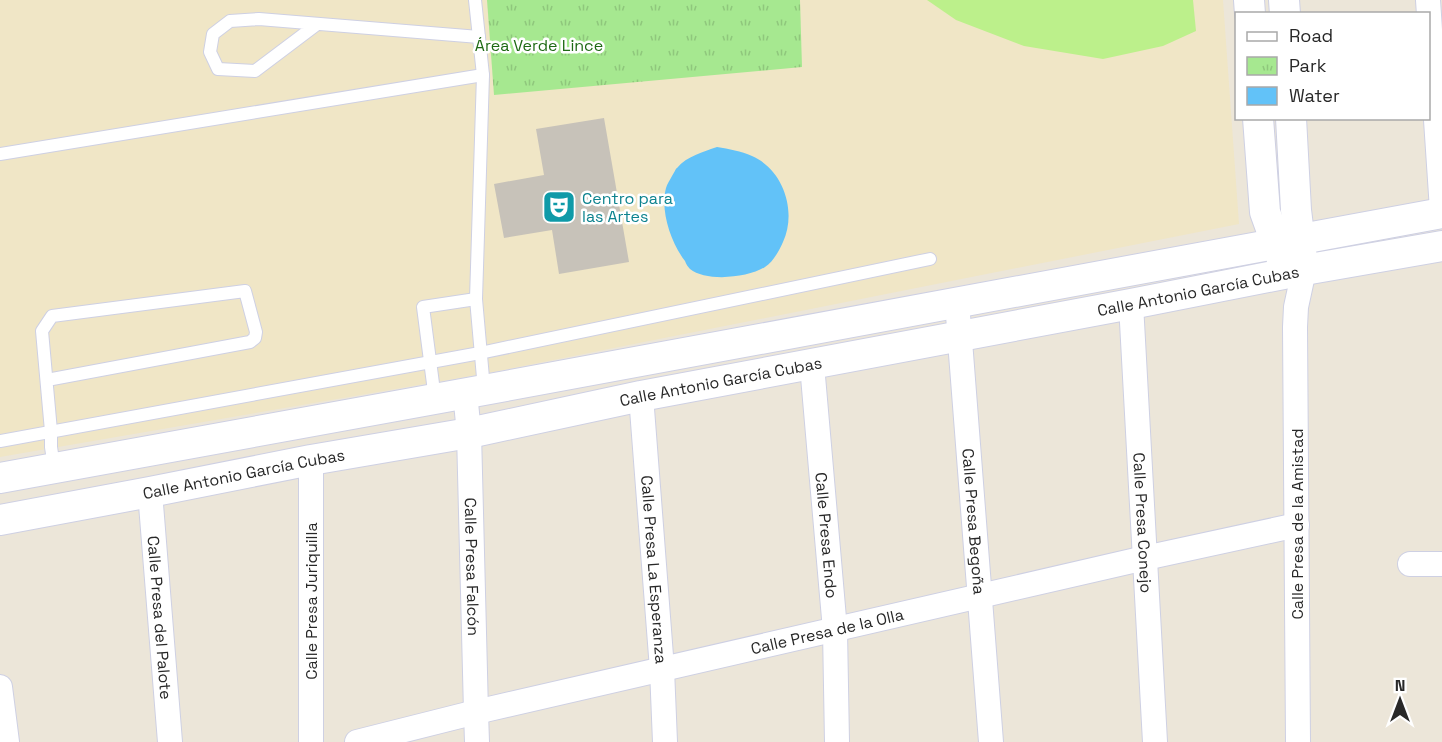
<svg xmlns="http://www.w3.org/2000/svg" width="1442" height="742" font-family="'Space Grotesk',sans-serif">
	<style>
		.education { fill: #f0e6c6 }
		.park { fill: url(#park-tufts) }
		.pitch { fill: #bcf08b }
		.water { fill: #62c2f8 }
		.building { fill: #c7c2b9 }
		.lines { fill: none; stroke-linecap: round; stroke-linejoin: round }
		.service-casing { stroke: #ced0e3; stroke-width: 14 }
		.minor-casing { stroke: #ced0e3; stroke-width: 26 }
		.tertiary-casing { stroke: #ced0e3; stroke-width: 32 }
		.service { stroke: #fff; stroke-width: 12 }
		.minor { stroke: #fff; stroke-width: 24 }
		.tertiary { stroke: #fff; stroke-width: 30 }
		.labels { text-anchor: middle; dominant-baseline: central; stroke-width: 5; stroke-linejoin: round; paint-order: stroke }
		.park-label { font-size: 16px; fill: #1e6a14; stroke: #fff }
		.culture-label { font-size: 16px; fill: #0d838f; stroke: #fff; text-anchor: start }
		.street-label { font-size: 16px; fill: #282828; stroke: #fff }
	</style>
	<defs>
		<pattern id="park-tufts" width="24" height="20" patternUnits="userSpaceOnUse" patternTransform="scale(1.5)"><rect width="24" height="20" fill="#a6e890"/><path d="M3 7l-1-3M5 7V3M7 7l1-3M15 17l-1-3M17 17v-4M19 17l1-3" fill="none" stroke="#8fc77c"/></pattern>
	</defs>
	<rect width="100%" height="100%" fill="#ece6d9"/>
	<polygon class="education" points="0,0 1223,0 1239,224 483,374 0,457"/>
	<polygon class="park" points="487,0 800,0 802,67 494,95"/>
	<polygon class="pitch" points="927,0 1193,0 1196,31 1163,46 1103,59 1024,46 956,20"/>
	<path class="water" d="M717 147C729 149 741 151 752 156 784 170 797 212 783 242 779 251 773 262 765 267 748 278 706 282 690 269 688 267 686 264 685 261 671 243 660 211 666 188 667 184 670 180 672 176 673 175 676 168 677 168 687 156 703 152 717 147Z"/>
	<polygon class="building" points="604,118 629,262 559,274 552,230 504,238 494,184 544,175 536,129"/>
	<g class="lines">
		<defs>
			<g id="service">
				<polyline points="475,0 483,75 476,299 484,389"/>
				<polyline points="316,25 255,71 218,69 210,52 213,34 230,21 259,19 479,37"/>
				<polyline points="0,154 483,75"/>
				<polyline points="47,380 250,342 255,338 256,332 245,291 52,316 42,331 51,431 51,447 54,467"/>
				<polyline points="435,399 423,307 476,299"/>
				<polyline points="0,441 480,353 930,259"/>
			</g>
			<g id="minor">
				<polyline points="1428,0 1442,210"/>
				<path id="s1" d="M957 302 991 742"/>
				<path id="s2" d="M1131 304 1155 742"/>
				<path id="s3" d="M812 365 835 630 837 742"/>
				<path id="s4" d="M465 393 469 433 476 712 477 742"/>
				<path id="s5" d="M641 396 662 669 665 742"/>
				<path id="s6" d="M150 492 170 742"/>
				<polyline points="1410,564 1442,564"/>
				<polyline points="0,687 7,742"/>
				<polyline points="311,742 311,460"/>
				<path id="s7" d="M357 742 476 712 1145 558 1297 525"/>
				<polyline points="1298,742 1295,327 1296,307 1304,270"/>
			</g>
			<g id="tertiary">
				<polyline points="1249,0 1250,14"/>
				<polyline points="1284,0 1285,14"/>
				<polyline points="1258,118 1265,212 1283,262"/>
				<polyline points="1291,118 1296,210 1302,259"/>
				<polyline points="0,478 484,390 1442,213"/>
				<path id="s8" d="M0 520 150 492 311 460 469 433 641 396 1131 304 1304 270 1442 246"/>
			</g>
		</defs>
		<use href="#service" class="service-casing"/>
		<use href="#minor" class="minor-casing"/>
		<use href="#tertiary" class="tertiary-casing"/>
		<use href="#service" class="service"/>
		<use href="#minor" class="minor"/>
		<use href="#tertiary" class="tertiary"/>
	</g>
	<defs>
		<symbol id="theatre-square" viewBox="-11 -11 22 22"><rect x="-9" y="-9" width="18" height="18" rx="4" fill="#0f9aa8" stroke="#fff"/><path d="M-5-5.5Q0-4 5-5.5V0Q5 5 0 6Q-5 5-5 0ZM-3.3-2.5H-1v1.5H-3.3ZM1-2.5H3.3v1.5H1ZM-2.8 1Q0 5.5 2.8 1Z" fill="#fff"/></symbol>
	</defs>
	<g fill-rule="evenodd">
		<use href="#theatre-square" x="540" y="188" width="38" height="38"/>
	</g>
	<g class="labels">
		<g class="park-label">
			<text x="539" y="45">Área Verde Lince</text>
		</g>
		<g class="culture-label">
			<text x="582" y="198">Centro para<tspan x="582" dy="18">las Artes</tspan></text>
		</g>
		<g class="street-label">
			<text stroke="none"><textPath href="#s8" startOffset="1220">Calle Antonio García Cubas</textPath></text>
			<text stroke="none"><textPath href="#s8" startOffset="734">Calle Antonio García Cubas</textPath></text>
			<text stroke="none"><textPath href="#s8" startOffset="248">Calle Antonio García Cubas</textPath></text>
			<text stroke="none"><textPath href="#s1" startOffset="220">Calle Presa Begoña</textPath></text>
			<text stroke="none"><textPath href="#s2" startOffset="219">Calle Presa Conejo</textPath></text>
			<text transform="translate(1297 524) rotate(-90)">Calle Presa de la Amistad</text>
			<text stroke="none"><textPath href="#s3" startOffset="171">Calle Presa Endo</textPath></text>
			<text stroke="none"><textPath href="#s4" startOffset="174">Calle Presa Falcón</textPath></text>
			<text stroke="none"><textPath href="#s5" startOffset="174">Calle Presa La Esperanza</textPath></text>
			<text transform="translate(311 601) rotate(-90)">Calle Presa Juriquilla</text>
			<text stroke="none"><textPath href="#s6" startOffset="126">Calle Presa del Palote</textPath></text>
			<text stroke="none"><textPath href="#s7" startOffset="483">Calle Presa de la Olla</textPath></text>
		</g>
	</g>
	<rect x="1235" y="12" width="195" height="108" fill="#ffffff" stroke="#a9a9a9" stroke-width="1.5"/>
	<rect x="1247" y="32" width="30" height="9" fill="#ffffff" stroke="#a9a9a9" stroke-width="1.5"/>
	<text x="1289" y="42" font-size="18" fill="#282828">Road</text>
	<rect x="1247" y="57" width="30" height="18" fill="url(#park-tufts)" stroke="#a9a9a9" stroke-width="1.5"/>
	<text x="1289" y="72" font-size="18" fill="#282828">Park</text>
	<rect x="1247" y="87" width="30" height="18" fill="#62c2f8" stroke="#a9a9a9" stroke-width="1.5"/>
	<text x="1289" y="102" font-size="18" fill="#282828">Water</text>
	<g transform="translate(1400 700)" stroke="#ffffff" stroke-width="4.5" paint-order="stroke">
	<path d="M0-4.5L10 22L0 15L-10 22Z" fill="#282828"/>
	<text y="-9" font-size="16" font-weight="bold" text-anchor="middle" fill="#282828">N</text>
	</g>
</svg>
